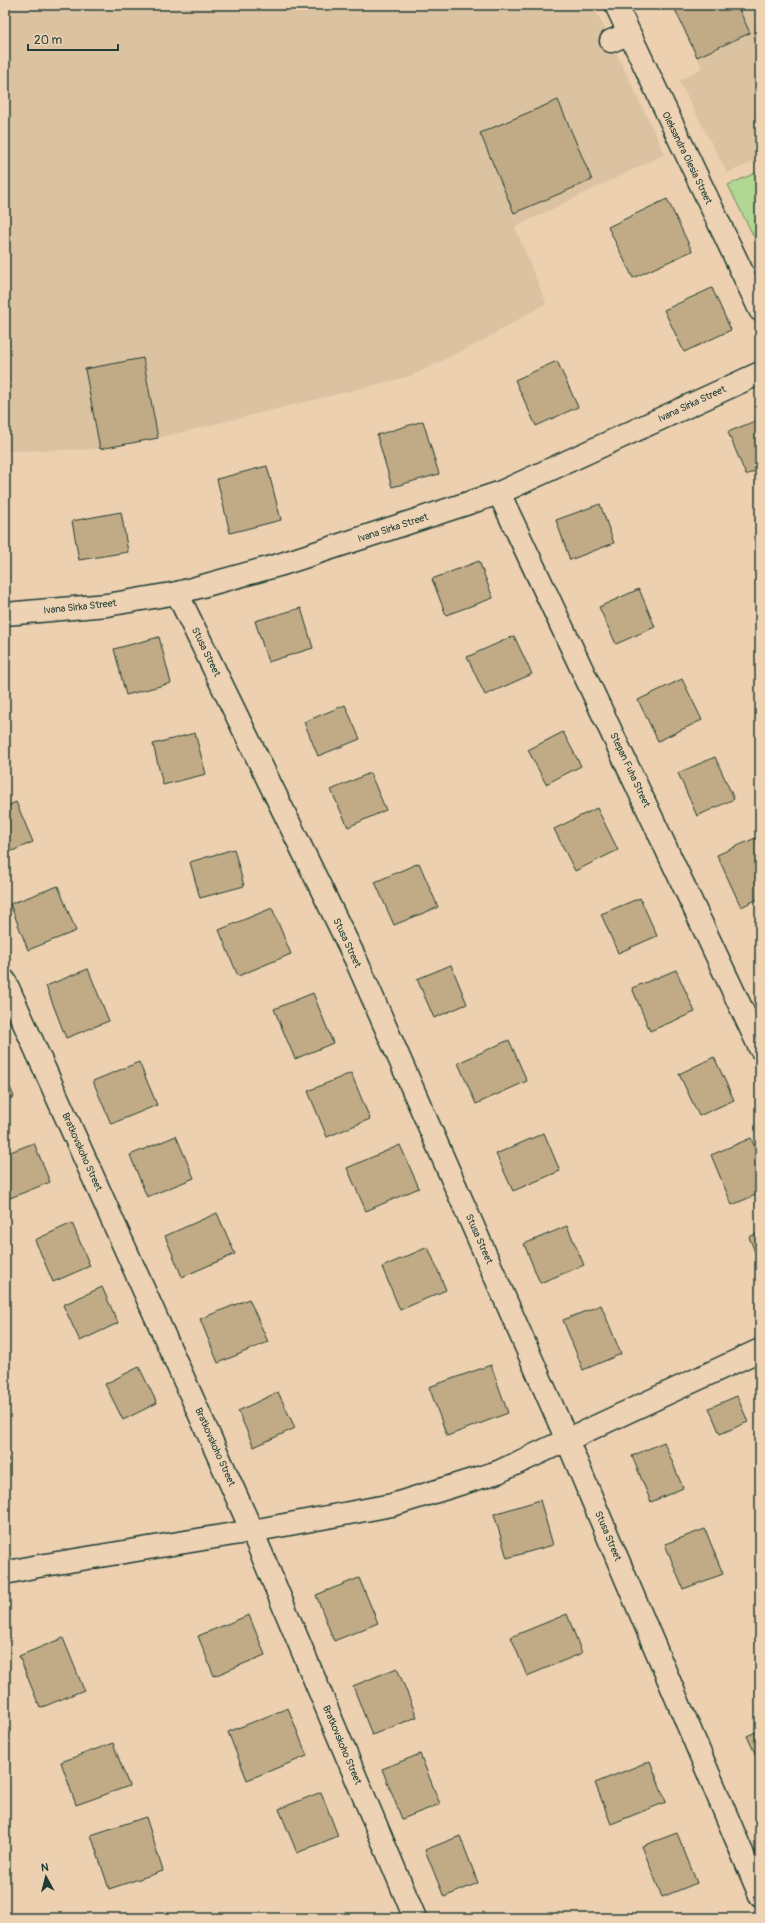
<svg xmlns="http://www.w3.org/2000/svg" width="765" height="1923" font-family="Pangolin,sans-serif">
	<style>
		.built { fill: #dbc2a1 }
		.green { fill: #b2d793; stroke: #688a64 }
		.building { fill: #c1ab86; stroke: #1f3d34 }
		.lines { fill: none; stroke-linecap: round; stroke-linejoin: round }
		.minor-casing { stroke: #1f3d34; stroke-width: 25 }
		.minor { stroke: #edd2b4; stroke-width: 22 }
		.labels { text-anchor: middle; dominant-baseline: central; stroke-width: 4; stroke-linejoin: round; paint-order: stroke }
		.street-label { font-size: 10px; fill: #1f3d34; stroke: #edd2b4 }
	</style>
	<rect width="100%" height="100%" fill="#ecd0af"/>
	<filter id="ink" filterUnits="userSpaceOnUse"><feTurbulence type="fractalNoise" baseFrequency=".025" numOctaves="2"/><feDisplacementMap in="SourceGraphic" scale="8" xChannelSelector="R" yChannelSelector="G"/><feConvolveMatrix kernelMatrix="1 2 1 2 8 2 1 2 1" color-interpolation-filters="sRGB"/></filter>
	<g filter="url(#ink)">
		<g class="built">
			<polygon points="5,5 593,5 665,154 515,227 546,303 484,340 411,376 158,438 100,449 5,451"/>
			<polygon points="673,5 760,5 760,159 727,173 679,81 702,68"/>
		</g>
		<polygon class="green" points="760,171 760,249 728,185"/>
		<g class="building">
			<polygon points="673,5 737,5 750,33 697,57"/>
			<polygon points="558,100 592,180 514,213 480,133"/>
			<polygon points="667,199 692,251 633,278 608,227"/>
			<polygon points="712,288 731,330 684,352 664,310"/>
			<polygon points="143,358 158,438 100,449 85,369"/>
			<polygon points="557,361 578,407 536,426 515,380"/>
			<polygon points="760,419 760,469 746,475 728,432"/>
			<polygon points="423,421 439,474 392,487 377,435"/>
			<polygon points="267,466 281,520 230,533 217,479"/>
			<polygon points="600,504 614,543 570,560 556,520"/>
			<polygon points="121,512 128,552 79,560 72,521"/>
			<polygon points="479,561 493,598 446,615 432,579"/>
			<polygon points="639,589 655,627 616,644 599,607"/>
			<polygon points="301,608 313,648 268,662 255,621"/>
			<polygon points="514,636 532,674 485,695 467,657"/>
			<polygon points="159,637 171,683 126,695 114,649"/>
			<polygon points="682,679 702,720 658,741 638,700"/>
			<polygon points="345,705 360,739 318,756 304,722"/>
			<polygon points="563,732 581,766 546,784 528,750"/>
			<polygon points="195,733 206,774 163,785 153,744"/>
			<polygon points="715,757 734,799 697,816 678,773"/>
			<polygon points="370,773 386,810 348,827 331,790"/>
			<polygon points="16,802 33,842 5,854 5,807"/>
			<polygon points="597,808 618,850 575,871 554,829"/>
			<polygon points="760,836 760,898 741,907 717,855"/>
			<polygon points="234,849 244,886 200,898 190,862"/>
			<polygon points="419,863 438,907 394,925 375,882"/>
			<polygon points="58,886 76,931 28,950 10,904"/>
			<polygon points="640,898 657,936 618,953 601,914"/>
			<polygon points="272,908 291,954 238,976 219,930"/>
			<polygon points="760,941 760,951 756,943"/>
			<polygon points="451,965 467,1004 434,1018 417,979"/>
			<polygon points="88,969 109,1021 66,1038 46,986"/>
			<polygon points="676,970 695,1012 650,1031 632,988"/>
			<polygon points="313,993 333,1043 295,1059 274,1009"/>
			<polygon points="509,1040 527,1081 476,1104 458,1063"/>
			<polygon points="714,1057 734,1100 699,1116 679,1074"/>
			<polygon points="139,1062 157,1105 111,1124 93,1081"/>
			<polygon points="351,1073 370,1119 327,1137 308,1091"/>
			<polygon points="5,1075 14,1097 5,1101"/>
			<polygon points="544,1133 560,1171 513,1191 496,1154"/>
			<polygon points="176,1136 194,1178 147,1197 130,1155"/>
			<polygon points="751,1138 760,1160 760,1193 732,1205 711,1155"/>
			<polygon points="34,1143 50,1182 5,1200 5,1154"/>
			<polygon points="400,1145 419,1188 366,1211 347,1168"/>
			<polygon points="217,1213 235,1254 182,1277 165,1236"/>
			<polygon points="72,1223 90,1266 53,1282 35,1240"/>
			<polygon points="567,1226 584,1265 540,1283 524,1244"/>
			<polygon points="760,1232 760,1264 749,1237"/>
			<polygon points="428,1247 446,1290 400,1310 382,1267"/>
			<polygon points="102,1287 118,1323 80,1341 63,1305"/>
			<polygon points="249,1299 268,1342 218,1363 200,1319"/>
			<polygon points="601,1305 621,1354 583,1370 563,1320"/>
			<polygon points="491,1365 508,1413 447,1436 429,1387"/>
			<polygon points="139,1367 157,1403 123,1420 105,1384"/>
			<polygon points="278,1392 295,1428 254,1447 238,1411"/>
			<polygon points="737,1396 748,1422 720,1434 709,1408"/>
			<polygon points="664,1442 683,1488 651,1502 632,1456"/>
			<polygon points="5,1453 9,1460 5,1463"/>
			<polygon points="540,1500 553,1545 507,1558 494,1514"/>
			<polygon points="705,1529 723,1574 683,1589 665,1544"/>
			<polygon points="359,1578 378,1623 334,1641 316,1595"/>
			<polygon points="567,1614 582,1653 527,1676 511,1637"/>
			<polygon points="249,1615 265,1655 214,1676 198,1636"/>
			<polygon points="63,1638 84,1690 40,1708 19,1656"/>
			<polygon points="397,1668 417,1717 372,1735 353,1686"/>
			<polygon points="288,1708 307,1756 247,1780 228,1732"/>
			<polygon points="760,1730 760,1764 747,1736"/>
			<polygon points="113,1743 129,1786 76,1805 61,1762"/>
			<polygon points="420,1754 440,1804 402,1819 382,1769"/>
			<polygon points="650,1761 666,1802 611,1824 595,1783"/>
			<polygon points="321,1792 338,1836 297,1853 279,1809"/>
			<polygon points="146,1817 163,1871 109,1889 91,1835"/>
			<polygon points="677,1833 697,1883 662,1897 642,1846"/>
			<polygon points="460,1836 478,1883 444,1897 425,1850"/>
		</g>
		<g class="lines">
			<defs>
				<g id="minor">
					<polyline points="616,5 760,310"/>
					<polyline points="611,41 628,34"/>
					<polyline points="499,493 760,1048"/>
					<polyline points="177,593 356,960 567,1440 760,1895"/>
					<polyline points="5,614 107,605 177,593 279,565 499,493 760,373"/>
					<polyline points="5,981 252,1531 415,1918"/>
					<polyline points="5,1573 33,1567 252,1531 392,1505 498,1472 760,1350"/>
				</g>
			</defs>
			<use href="#minor" class="minor-casing"/>
			<use href="#minor" class="minor"/>
		</g>
	</g>
	<g class="labels">
		<g class="street-label">
			<text transform="translate(687 158) rotate(64)">Oleksandra Olesia Street</text>
			<text transform="translate(692 404) rotate(-25)">Ivana Sirka Street</text>
			<text transform="translate(393 528) rotate(-18)">Ivana Sirka Street</text>
			<text transform="translate(80 607) rotate(-6)">Ivana Sirka Street</text>
			<text transform="translate(206 652) rotate(64)">Stusa Street</text>
			<text transform="translate(630 770) rotate(65)">Stepan Fuha Street</text>
			<text transform="translate(347 943) rotate(65)">Stusa Street</text>
			<text transform="translate(82 1152) rotate(66)">Bratkovskoho Street</text>
			<text transform="translate(479 1239) rotate(66)">Stusa Street</text>
			<text transform="translate(215 1447) rotate(66)">Bratkovskoho Street</text>
			<text transform="translate(608 1536) rotate(67)">Stusa Street</text>
			<text transform="translate(342 1745) rotate(67)">Bratkovskoho Street</text>
		</g>
	</g>
	<rect width="765" height="1923" fill="none" stroke="#edd2b4" stroke-width="20"/>
	<rect x="10" y="10" width="745" height="1903" fill="none" stroke="#1f3d34" stroke-width="1.5" filter="url(#ink)"/>
	<g transform="translate(46 1877) rotate(353)" stroke="#edd2b4" stroke-width="3" paint-order="stroke">
	<path d="M0-3L7 15L0 10L-7 15Z" fill="#1f3d34"/>
	<text y="-6" font-size="11" font-weight="bold" text-anchor="middle" fill="#1f3d34">N</text>
	</g>
	<path d="M28 44v6h90v-6" fill="none" stroke="#1f3d34" stroke-width="2"/>
	<text x="34" y="44" font-size="12" fill="#1f3d34" stroke="#edd2b4" stroke-width="3" paint-order="stroke">20 m</text>
</svg>
